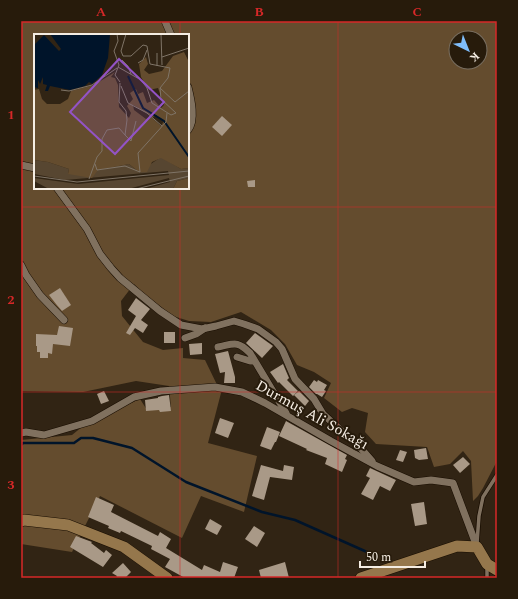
<svg xmlns="http://www.w3.org/2000/svg" width="518" height="599" font-family="Spectral,serif">
	<style>
		.forest { fill: #644c2e; fill-rule: evenodd }
		.lines { fill: none; stroke-linecap: round; stroke-linejoin: round }
		.stream { stroke: #00142a; stroke-width: 2.5 }
		.building { fill: #a99987 }
		.lane-casing { stroke: #180d01; stroke-width: 5 }
		.street-casing { stroke: #180d01; stroke-width: 8 }
		.secondary-casing { stroke: #180d01; stroke-width: 12 }
		.lane { stroke: #80715f; stroke-width: 3.5 }
		.street { stroke: #80715f; stroke-width: 7 }
		.secondary { stroke: #95774c; stroke-width: 11 }
		.grid { fill: none; stroke: #d62828; stroke-width: 1; stroke-opacity: 0.55 }
		.labels { text-anchor: middle; dominant-baseline: central; stroke-width: 4; stroke-linejoin: round; paint-order: stroke }
		.street-label { font-size: 15px; fill: #f5ede3; stroke: #271b0b }
		.inset-river { fill: none; stroke: #00142a; stroke-width: 2 }
		.inset-road { fill: none; stroke: #7f7467; stroke-width: 1 }
		.view { fill: #9353c6; fill-opacity: 0.15; stroke: #9353c6; stroke-width: 2 }
		.inset-edge { fill: none; stroke: #f5ede3; stroke-width: 2 }
		.neatline { fill: none; stroke: #d62828; stroke-width: 1.5 }
		.grid-label { font-size: 13px; text-anchor: middle; font-weight: bold; fill: #d62828 }
	</style>
	<rect width="100%" height="100%" fill="#312414"/>
	<path class="forest" d="M21 21H497V461L483 488 478 496 473 501 471 461 463 451 450 464 434 467 427 447 376 444 365 432 368 413 352 408 342 412 324 398 331 383 314 372 297 365 285 344 271 330 241 312 211 322 189 321 173 316 143 293 134 284 121 301 122 316 143 342 163 350 183 348V358L205 360 221 393 208 443 257 456 244 512 201 496 182 538 100 496 72 552 21 544V440L72 435 88 422 140 399 147 410 171 407 169 386 136 381 83 392 21 391ZM35 35H188V188H35ZM456 38H480V62H456Z"/>
	<g class="lines">
		<polyline class="stream" points="21,445 23,443 74,443 81,438 93,438 132,448 186,482 262,512 295,520 367,552"/>
	</g>
	<g class="building">
		<polygon points="222,116 232,125 222,136 212,127"/>
		<polygon points="255,180 255,187 248,187 247,181"/>
		<polygon points="60,288 71,305 62,311 56,304 49,295"/>
		<polygon points="136,298 150,309 141,320 148,325 143,333 135,328 130,335 126,333 136,316 128,310"/>
		<polygon points="59,326 73,328 70,346 53,344 52,354 48,353 48,358 40,358 40,352 37,352 37,346 36,346 36,334 57,335"/>
		<rect x="164" y="332" width="11" height="11"/>
		<polygon points="255,333 273,346 262,358 246,343"/>
		<polygon points="202,343 202,354 190,355 189,344"/>
		<polygon points="228,351 235,377 235,383 224,383 225,372 220,373 215,354"/>
		<polygon points="283,364 289,378 287,380 298,391 293,396 279,382 278,383 270,372"/>
		<polygon points="314,380 317,382 318,380 327,385 324,390 326,391 322,397 317,394 316,394 309,387"/>
		<polygon points="104,391 109,401 101,404 97,394"/>
		<polygon points="299,391 309,401 305,406 294,395"/>
		<polygon points="169,395 171,411 160,412 159,410 146,411 145,400 158,398 158,397 162,396"/>
		<polygon points="220,418 234,423 228,438 215,433"/>
		<polygon points="286,421 347,455 345,459 347,460 342,472 325,464 327,458 306,450 307,449 279,436"/>
		<polygon points="267,427 280,432 276,442 275,442 271,450 260,446"/>
		<polygon points="426,448 428,459 419,460 415,458 414,450"/>
		<polygon points="400,450 407,452 403,462 396,460"/>
		<polygon points="463,457 470,464 460,473 453,465"/>
		<polygon points="261,465 283,471 284,465 294,467 292,480 270,477 264,500 252,496"/>
		<polygon points="370,468 396,480 390,491 380,486 373,500 361,494 370,478 366,476"/>
		<polygon points="96,497 114,505 111,512 158,536 160,532 171,539 166,548 202,570 204,565 220,572 223,562 238,567 234,578 185,578 165,567 170,559 151,549 152,546 121,531 120,533 108,528 109,526 88,517"/>
		<polygon points="424,502 427,524 415,526 411,504"/>
		<polygon points="210,519 222,526 217,535 205,529"/>
		<polygon points="254,526 265,533 257,547 245,539"/>
		<polygon points="76,536 92,542 91,543 104,553 106,550 112,555 103,567 70,547"/>
		<polygon points="285,562 289,578 261,578 259,570"/>
		<polygon points="123,563 131,572 125,578 116,578 117,576 112,573"/>
	</g>
	<g class="lines">
		<defs>
			<g id="lane">
				<polyline points="477,543 479,516 483,497 497,475"/>
				<polyline points="487,578 487,567"/>
			</g>
			<g id="street">
				<polyline points="165,21 171,35"/>
				<path d="M188 87C191 99 196 120 188 130"/>
				<polyline points="21,165 35,168"/>
				<polyline points="57,188 87,229 100,254 111,268 120,278 160,311 181,325 202,329 216,326 234,321 244,324 258,329 276,342 282,349 295,379 314,399 323,414 336,426 358,445 372,461"/>
				<polyline points="21,265 26,275 40,295 64,320"/>
				<polyline points="185,338 196,334 205,328"/>
				<path d="M218 347C234 344 237 340 250 353L286 413"/>
				<polyline points="237,357 250,361 254,361"/>
				<polyline points="21,433 26,432 44,435 92,421 134,397 161,391 215,387 242,392 265,403 331,441 377,466 414,482 431,480 453,483 477,547"/>
			</g>
			<g id="secondary">
				<polyline points="21,521 24,520 68,525 124,547 167,578"/>
				<polyline points="361,578 457,546 477,547 487,564 497,570"/>
			</g>
		</defs>
		<use href="#lane" class="lane-casing"/>
		<use href="#street" class="street-casing"/>
		<use href="#secondary" class="secondary-casing"/>
		<use href="#lane" class="lane"/>
		<use href="#street" class="street"/>
		<use href="#secondary" class="secondary"/>
	</g>
	<path class="grid" d="M180 21V35M338 21V578M180 188V578M21 207H497M21 392H497"/>
	<g class="labels">
		<g class="street-label">
			<text transform="translate(312 415) rotate(29)">Durmuş Ali Sokağı</text>
		</g>
	</g>
	<g transform="translate(34 34)">
		<rect width="155" height="155" fill="#312414"/>
		<path d="M127 123 147 135 155 134V144L143 147 139 155H111L136 148 135 144 94 155H15L0 147V144L44 150 135 141 134 137 31 146 0 140V126L14 128 35 135 34 140 95 130 105 138Z" fill="#574631"/>
		<path d="M150 18 155 28V134L147 135 127 124 118 128 113 138H105L95 130 64 136 58 144 34 140 35 135 14 128 0 126V56L5 55 8 65 13 70H26L34 65 37 57 60 51 81 38 77 43 81 44 84 51 85 73 95 84 97 79 93 72 99 65 96 59 102 55 104 60 109 58 113 69 120 66 127 74 130 71 124 54 115 56 107 43 105 30 112 23 114 30 110 36 115 40 128 37 139 22ZM99 71 119 83 122 81 130 87 127 92 117 83 112 85 100 76ZM155 144V155H139L143 147Z" fill="#644c2e" fill-rule="evenodd"/>
		<path d="M16 0H76L74 24 68 41 58 50 55 48 51 52 36 56 16 52 14 57H11L13 51 9 50V43L6 50 4 46V54L0 53 1 10 10 1 25 17 27 15Z" fill="#00142a"/>
		<path class="inset-river" d="M94 42 109 74 130 87 155 123"/>
		<path class="inset-road" d="M83 0 84 7 80 17 85 31 81 41 86 48M127 0 128 31M123 19V32M89 22H97L109 11 113 12 116 30 136 34 134 44 126 54M89 22 87 17 92 0M128 23 155 14M88 26 94 32 97 40M104 29 109 26 113 16M84 33 107 46 113 54 118 69 137 81 142 79 127 65 126 54 141 68 155 57M87 52 94 69 113 79 128 92M27 56 35 57 58 51 83 34M91 101 97 107 102 87M61 130 63 136 91 132 106 138 104 119 132 88 133 79M0 142 43 148 155 137M55 145 63 123 68 117V105L73 96 85 94 91 101 93 86 92 77 85 68 86 49M102 155 155 142"/>
		<path class="view" d="M85 25 130 68 81 120 36 78Z"/>
		<rect width="155" height="155" class="inset-edge"/>
	</g>
	<rect width="518" height="599" fill="none" stroke="#271b0b" stroke-width="44"/>
	<g transform="translate(468 50) rotate(137)"><circle r="19" fill="#271b0b" stroke="#796f61"/>
	<path d="M0-3L7 15L0 10L-7 15Z" fill="#7fbdfa"/>
	<text y="-6" font-size="11" font-weight="bold" text-anchor="middle" fill="#f5ede3">K</text>
	</g>
	<path d="M360 561v6h65v-6" fill="none" stroke="#f5ede3" stroke-width="2"/>
	<text x="366" y="561" font-size="12" fill="#f5ede3" stroke="#271b0b" stroke-width="3" paint-order="stroke">50 m</text>
	<rect x="22" y="22" width="474" height="555" class="neatline"/>
	<g class="grid-label">
		<text x="101" y="16">A</text>
		<text x="259" y="16">B</text>
		<text x="417" y="16">C</text>
		<text x="11" y="119">1</text>
		<text x="11" y="304">2</text>
		<text x="11" y="489">3</text>
	</g>
</svg>
